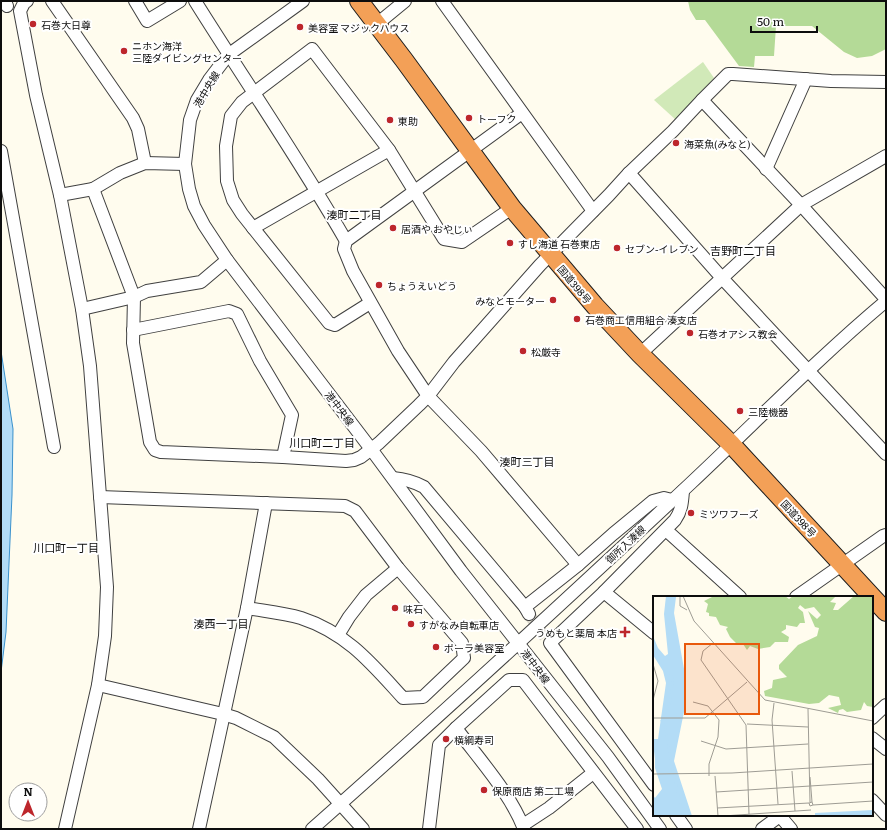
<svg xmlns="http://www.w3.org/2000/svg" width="887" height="830" font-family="Literata,'Noto Sans JP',serif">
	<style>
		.green { fill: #d1e9b8 }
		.forest { fill: #b4da97 }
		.water { fill: #b3dcf6; stroke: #3a91cc }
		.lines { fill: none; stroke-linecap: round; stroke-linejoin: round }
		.minor-tunnel { stroke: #dbd8cc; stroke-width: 12; stroke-dasharray: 12 6; stroke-linecap: butt }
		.minor-casing { stroke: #404040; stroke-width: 14 }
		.highway-casing { stroke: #1e1e1e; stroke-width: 20 }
		.minor { stroke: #fff; stroke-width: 12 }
		.highway { stroke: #f3a057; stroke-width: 18 }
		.poi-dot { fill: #bd262c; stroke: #fff; stroke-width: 1.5 }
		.labels { text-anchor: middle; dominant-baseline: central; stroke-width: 4; stroke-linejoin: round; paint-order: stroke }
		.poi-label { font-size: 10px; fill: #0d0d0d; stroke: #fff; text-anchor: start }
		.street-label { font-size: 10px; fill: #0d0d0d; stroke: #fff }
		.neighbourhood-label { font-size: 11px; fill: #0d0d0d; stroke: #fff }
		.inset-river { fill: none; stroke: #b3dcf6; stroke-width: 2 }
		.inset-road { fill: none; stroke: #9e9c94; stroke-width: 1 }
		.view { fill: #e8590c; fill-opacity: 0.15; stroke: #e8590c; stroke-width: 2 }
		.inset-edge { fill: none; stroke: #0d0d0d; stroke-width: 2 }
	</style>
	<rect width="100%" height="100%" fill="#fffcee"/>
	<polygon class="green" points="703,62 714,78 699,96 676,120 654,100"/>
	<polygon class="forest" points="688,1 886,1 886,49 872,56 857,58 844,52 812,26 776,26 774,56 755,56 754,67 739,66 705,20 696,20 690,10"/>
	<polygon class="water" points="1,351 13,429 12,495 6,632 1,672"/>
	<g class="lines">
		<polyline class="minor-tunnel" points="529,614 545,637"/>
		<defs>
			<g id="minor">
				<polyline points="5,1 7,6"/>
				<polyline points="27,1 24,3 20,11 36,95 60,195 82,309 90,366 107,587 105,636 98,685 65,829"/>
				<polyline points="52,1 133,118 138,129 145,163"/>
				<polyline points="135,1 147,21 180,1"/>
				<path d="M195 1C245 81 299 159 346 241"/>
				<polyline points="303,1 228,55 209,80 197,100 190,120 185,164 189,189 194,206 204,225 227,260 371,449 461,571 608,757 660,829"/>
				<polyline points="442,1 593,211"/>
				<polyline points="377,24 405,1"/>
				<polyline points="702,100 801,205 886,299"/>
				<polyline points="522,113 346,241 344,249 353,271 398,351 428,396 481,451 578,565"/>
				<polyline points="1,151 54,447"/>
				<polyline points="185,164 145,163 120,173 93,189 134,297 133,343 150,442 155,450 161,452 283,457 346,461 354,460 361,457 379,443 419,405 428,396 454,362 540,265 609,195 629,173 673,131 702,100 728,74 733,74 831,81 886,82"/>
				<polyline points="766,169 806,79"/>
				<polyline points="629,173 722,278 886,454"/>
				<polyline points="60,195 93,189"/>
				<polyline points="253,228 389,150"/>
				<polyline points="370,303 335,325 329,323 242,214 233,200 227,181 226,146 231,116 242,102 312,49 389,150 444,239 462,242 512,208"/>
				<polyline points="82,309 134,297 147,291 201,282 227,260"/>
				<polyline points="133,330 229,311 237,314 260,361 292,415 283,457"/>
				<polyline points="640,354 801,205 886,156"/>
				<path d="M393 478C405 479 413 481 424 487L525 607 529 614"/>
				<path d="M100 497 345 506 355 511 398 568 462 643 464 658 423 697 403 698C372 664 347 633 301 618 284 613 264 611 247 608"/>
				<polyline points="666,530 740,597"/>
				<polyline points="604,592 654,633"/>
				<polyline points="796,597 883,536 886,535"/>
				<polyline points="525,607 578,565 613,534 653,501 664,498 672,500"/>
				<polyline points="338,635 349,617 366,595 398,568"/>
				<polyline points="98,685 223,714 236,718 274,737 318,779 363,829"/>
				<polyline points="872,718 886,705"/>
				<path d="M456 728C478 758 511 794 524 829"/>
				<polyline points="872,738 886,749"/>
				<path d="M654 785 550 643 604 592 675 520C682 510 682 502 683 491"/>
				<polyline points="872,800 886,815"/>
				<polyline points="676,815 686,829"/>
				<polyline points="780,816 791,829"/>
				<polyline points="523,825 549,808 593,773"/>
				<polyline points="199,829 247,608 266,503"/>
				<path d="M312 829C440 716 566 600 691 483 756 422 818 358 886 301"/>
				<polyline points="429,829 439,745 456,728 509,680 523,680 637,829"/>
				<polyline points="762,829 781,815"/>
			</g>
			<polyline id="highway" points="359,1 404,60 512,208 595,306 640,354 732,445 886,612"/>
		</defs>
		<use href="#minor" class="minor-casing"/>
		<use href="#highway" class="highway-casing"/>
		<use href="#minor" class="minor"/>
		<use href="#highway" class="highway"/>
	</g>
	<g class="poi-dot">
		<circle cx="33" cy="24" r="4"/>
		<circle cx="300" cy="27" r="4"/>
		<circle cx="124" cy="51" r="4"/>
		<circle cx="469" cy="118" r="4"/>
		<circle cx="390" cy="120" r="4"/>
		<circle cx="676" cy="143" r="4"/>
		<circle cx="393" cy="228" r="4"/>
		<circle cx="510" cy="243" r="4"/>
		<circle cx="617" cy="248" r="4"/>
		<circle cx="379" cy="285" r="4"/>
		<circle cx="553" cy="300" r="4"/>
		<circle cx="577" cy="319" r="4"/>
		<circle cx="690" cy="333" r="4"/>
		<circle cx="523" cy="351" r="4"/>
		<circle cx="740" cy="411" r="4"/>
		<circle cx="691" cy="513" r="4"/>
		<circle cx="395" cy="608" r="4"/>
		<circle cx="411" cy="624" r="4"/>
		<path d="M623 626h4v4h4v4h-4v4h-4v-4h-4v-4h4z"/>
		<circle cx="436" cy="647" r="4"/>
		<circle cx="446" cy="739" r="4"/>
		<circle cx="484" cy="790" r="4"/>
	</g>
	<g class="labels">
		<g class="poi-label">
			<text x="41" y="24">石巻大日尊</text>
			<text x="308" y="27">美容室 マジックハウス</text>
			<text x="132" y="45">ニホン海洋<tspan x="132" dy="12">三陸ダイビングセンター</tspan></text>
			<text x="477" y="118">トーフク</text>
			<text x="398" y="120">東助</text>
			<text x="684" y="143">海菜魚(みなと)</text>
			<text x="401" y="228">居酒や おやじぃ</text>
			<text x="518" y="243">すし海道 石巻東店</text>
			<text x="625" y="248">セブン-イレブン</text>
			<text x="387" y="285">ちょうえいどう</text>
			<text x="545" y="300" text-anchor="end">みなとモーター</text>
			<text x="585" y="319">石巻商工信用組合 湊支店</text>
			<text x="698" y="333">石巻オアシス教会</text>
			<text x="531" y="351">松厳寺</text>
			<text x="748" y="411">三陸機器</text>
			<text x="699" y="513">ミツワフーズ</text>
			<text x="403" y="608">味石</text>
			<text x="419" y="624">すがなみ自転車店</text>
			<text x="617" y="632" text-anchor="end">うめもと薬局 本店</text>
			<text x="444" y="647">ポーラ美容室</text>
			<text x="454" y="739">横綱寿司</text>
			<text x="492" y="790">保原商店 第二工場</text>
		</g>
		<g class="street-label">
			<text transform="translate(206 89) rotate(-59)">港中央線</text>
			<text transform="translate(575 284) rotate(50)">国道398号</text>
			<text transform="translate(340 408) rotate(53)">港中央線</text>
			<text transform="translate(799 518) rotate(47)">国道398号</text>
			<text transform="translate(625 544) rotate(-43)">御所入湊線</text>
			<text transform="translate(536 666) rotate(53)">港中央線</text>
		</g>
		<g class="neighbourhood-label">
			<text x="354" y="214">湊町二丁目</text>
			<text x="743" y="250">吉野町二丁目</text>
			<text x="322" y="442">川口町二丁目</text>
			<text x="527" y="461">湊町三丁目</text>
			<text x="66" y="547">川口町一丁目</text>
			<text x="221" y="623">湊西一丁目</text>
		</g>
	</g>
	<g transform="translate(653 596)">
		<rect width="220" height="220" fill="#fffcee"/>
		<path d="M61 0H132L136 3 140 0H183L177 6 183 7 180 14H185L201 0H220V111L214 110 211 106 208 114 194 116 190 113 186 114 185 117 175 112 188 109 186 101 176 99 166 107 156 108 112 100 111 95 119 92 120 84 134 81 126 73V69L145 49 164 40 166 32 162 31 155 15 164 23 168 19 161 11 152 13 147 9 145 12 150 16 152 27H147L144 31 133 29V33L128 36 136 41 135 46H122L117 51 105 53 97 50 94 54 90 48H84L77 41 73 33 75 31 67 29 63 21 56 20V17L53 16 55 8 51 5Z" fill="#b4da97"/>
		<path d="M13 0 23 1 21 17 33 84 32 111 21 165 39 220H0V199L2 202 9 193 2 172V155L0 171V143H5L13 87 10 75 0 59V40L5 52 12 60 15 58 11 18ZM220 214V220H162V217Z" fill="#b3dcf6"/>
		<path class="inset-river" d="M0 53 20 82 17 107 9 122M8 124 12 130 20 176M21 179 30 220"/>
		<path class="inset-road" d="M27 0V10L34 14M30 0 41 25 112 104 220 125M60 47 50 55 48 64 93 129 96 218M0 68 5 85 0 104M40 106 55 110 66 124 65 141 56 168V180M121 107 119 124 125 208M155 113 157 206M0 122H52L94 86M94 128 155 131M48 145 73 153 155 148M139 175 142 215M0 178 79 177 220 168M62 180 65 220M157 181 159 206M63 196 220 186M159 206 160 209 157 210 156 207ZM160 209 220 205M64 212 156 207M70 220 158 214"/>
		<path class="view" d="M32 48H106V118H32Z"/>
		<rect width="220" height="220" class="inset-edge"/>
	</g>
	<rect width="887" height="830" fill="none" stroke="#0d0d0d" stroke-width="4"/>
	<g transform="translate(28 802)"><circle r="19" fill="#ffffff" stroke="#9e9e9e"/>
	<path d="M0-3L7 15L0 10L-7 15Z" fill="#bd262c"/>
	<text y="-6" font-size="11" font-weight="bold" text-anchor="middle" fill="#0d0d0d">N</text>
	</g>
	<path d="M751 26v6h66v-6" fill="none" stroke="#0d0d0d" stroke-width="2"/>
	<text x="757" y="26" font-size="12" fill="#0d0d0d" stroke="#ffffff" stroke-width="3" paint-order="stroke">50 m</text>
</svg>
